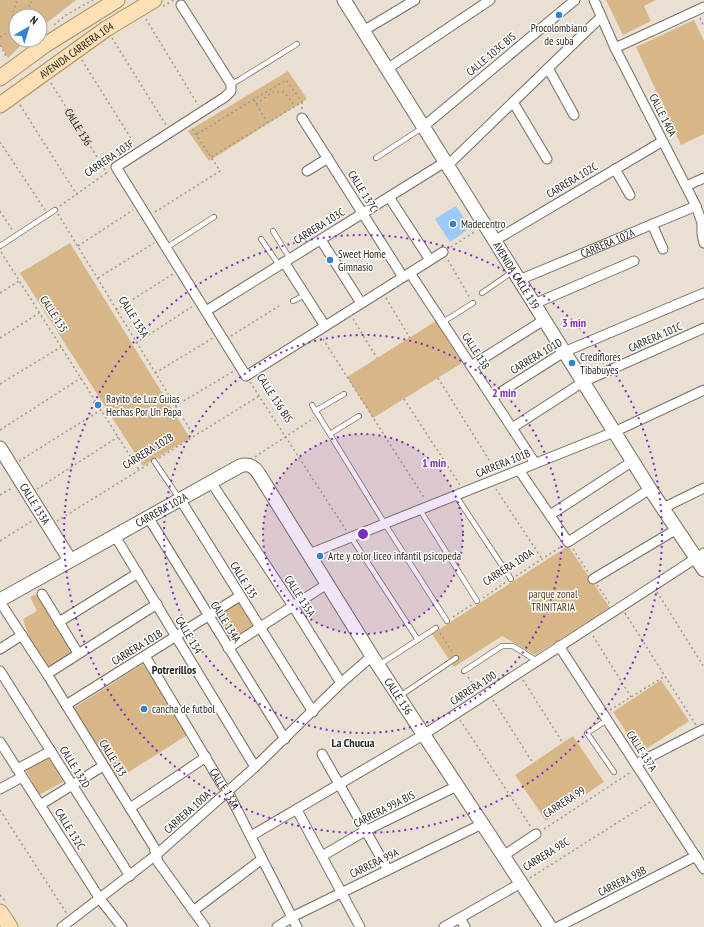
<svg xmlns="http://www.w3.org/2000/svg" width="704" height="927" font-family="'PT Sans Narrow',sans-serif">
	<style>
		.green { fill: #d7b788 }
		.building { fill: #9ac9fa }
		.lines { fill: none; stroke-linecap: round; stroke-linejoin: round }
		.lane-casing { stroke: #766d61; stroke-width: 6 }
		.street-casing { stroke: #766d61; stroke-width: 11 }
		.secondary-casing { stroke: #766d61; stroke-width: 15 }
		.primary-casing { stroke: #b08f60; stroke-width: 17 }
		.path { stroke: #a0988e; stroke-width: 1.5; stroke-dasharray: 2 3; stroke-linecap: butt }
		.lane { stroke: #fff; stroke-width: 4.5 }
		.street { stroke: #fff; stroke-width: 9 }
		.secondary { stroke: #fff; stroke-width: 13 }
		.primary { stroke: #fde0b6; stroke-width: 15 }
		.ring { fill: none; stroke: #7b2cbf; stroke-width: 2; stroke-dasharray: 2 4 }
		.poi-dot { fill: #2f83d1; stroke: #fff; stroke-width: 1.5 }
		.labels { text-anchor: middle; dominant-baseline: central; stroke-width: 3; stroke-linejoin: round; paint-order: stroke }
		.poi-label { font-size: 11px; fill: #221f1a; stroke: #fff; text-anchor: start }
		.street-label { font-size: 11px; fill: #221f1a; stroke: #fff }
		.park-label { font-size: 11px; fill: #4e3a1a; stroke: #fff }
		.neighbourhood-label { font-size: 12px; font-weight: bold; fill: #221f1a; stroke: #fff }
		.centre { fill: #7b2cbf; stroke: #fff; stroke-width: 2 }
		.ring-label { font-size: 12px; text-anchor: middle; font-weight: bold; fill: #7b2cbf; stroke: #fff; stroke-width: 3; stroke-linejoin: round; paint-order: stroke }
	</style>
	<rect width="100%" height="100%" fill="#e9dfd2"/>
	<g class="green">
		<polygon points="0,0 76,0 40,28 40,16 16,16 16,40 26,40 8,58 0,45"/>
		<polygon points="606,0 656,0 644,6 651,21 623,35"/>
		<polygon points="694,20 704,41 704,134 681,145 636,47"/>
		<polygon points="288,71 307,99 209,161 188,131"/>
		<polygon points="70,243 190,438 143,466 20,273"/>
		<polygon points="436,321 462,363 373,418 347,377"/>
		<polygon points="568,546 610,608 535,655 502,636 454,667 432,634"/>
		<polygon points="37,594 72,652 48,668 31,642 23,619 37,611 30,597"/>
		<polygon points="239,600 254,627 230,642 214,617"/>
		<polygon points="143,664 189,734 116,780 72,709"/>
		<polygon points="661,680 689,721 640,753 613,712"/>
		<polygon points="573,736 604,782 546,821 515,775"/>
		<polygon points="48,756 63,782 39,795 26,770"/>
	</g>
	<polygon class="building" points="456,206 470,228 450,242 435,219"/>
	<g class="lines">
		<defs>
			<g id="lane">
				<polyline points="231,84 239,80 297,44"/>
				<polyline points="376,158 422,128"/>
				<polyline points="273,231 290,259"/>
				<polyline points="261,239 279,265"/>
				<polyline points="0,246 55,210"/>
				<polyline points="166,248 214,217"/>
				<polyline points="482,293 512,272"/>
				<polyline points="293,301 305,295"/>
				<polyline points="443,322 473,303"/>
				<polyline points="312,405 385,524 447,621"/>
				<polyline points="315,411 344,394"/>
				<polyline points="330,434 359,416"/>
				<polyline points="154,461 179,498"/>
				<polyline points="456,496 511,579"/>
				<polyline points="420,510 477,601"/>
				<polyline points="351,537 418,640"/>
				<polyline points="379,665 436,628"/>
				<polyline points="464,671 502,646 513,646 537,661"/>
				<polyline points="400,696 456,658"/>
				<polyline points="607,720 587,733 614,772"/>
			</g>
			<g id="street">
				<polyline points="594,0 615,48 696,206 702,223 702,234 704,243"/>
				<polyline points="181,5 231,84 231,91 225,97 116,167 246,376 443,252"/>
				<polyline points="363,31 415,0"/>
				<polyline points="615,48 704,7"/>
				<polyline points="548,68 574,115"/>
				<polyline points="387,69 490,0"/>
				<polyline points="513,102 547,159"/>
				<polyline points="302,118 403,277"/>
				<polyline points="423,127 575,0"/>
				<polyline points="447,166 601,17"/>
				<polyline points="615,169 630,195"/>
				<polyline points="307,171 328,158"/>
				<polyline points="686,186 704,178"/>
				<polyline points="389,197 430,260"/>
				<polyline points="652,224 663,249"/>
				<polyline points="321,240 361,303"/>
				<polyline points="494,241 663,141"/>
				<polyline points="284,262 325,326"/>
				<polyline points="410,273 535,463"/>
				<path id="s2" d="M519 280 696 206"/>
				<polyline points="534,304 634,261"/>
				<polyline points="206,311 445,162"/>
				<polyline points="471,366 544,320"/>
				<polyline points="493,397 564,352 704,293"/>
				<polyline points="512,428 583,382 704,328"/>
				<polyline points="519,470 568,542 650,489"/>
				<polyline points="211,482 293,606 341,683"/>
				<polyline points="180,499 313,712"/>
				<polyline points="663,508 704,488"/>
				<polyline points="550,515 633,461"/>
				<polyline points="148,517 285,739"/>
				<polyline points="115,536 255,767"/>
				<polyline points="309,554 614,432 704,390"/>
				<polyline points="593,579 677,529"/>
				<polyline points="42,594 78,653"/>
				<polyline points="0,602 47,674 154,847 158,862 205,927"/>
				<polyline points="59,622 138,573"/>
				<polyline points="559,646 704,869"/>
				<polyline points="228,648 327,584"/>
				<polyline points="0,649 22,635"/>
				<path id="s3" d="M145 656 222 785 228 792 297 927"/>
				<polyline points="0,671 130,876"/>
				<polyline points="47,674 157,604"/>
				<polyline points="66,705 240,596"/>
				<polyline points="0,742 100,899 122,927"/>
				<polyline points="322,754 388,870"/>
				<polyline points="636,764 704,729"/>
				<polyline points="17,769 51,751"/>
				<polyline points="0,789 22,777"/>
				<polyline points="40,805 103,766"/>
				<polyline points="130,808 206,757"/>
				<polyline points="297,810 360,927"/>
				<polyline points="251,836 423,735 704,553"/>
				<polyline points="322,856 365,831 457,786"/>
				<polyline points="503,856 536,834"/>
				<polyline points="193,911 262,859"/>
				<polyline points="460,918 465,927"/>
				<polyline points="62,927 156,855 255,767 341,683 372,656"/>
				<polyline points="277,927 292,917 482,824"/>
				<polyline points="444,927 521,883"/>
				<polyline points="558,927 696,856"/>
			</g>
			<g id="secondary">
				<path id="s4" d="M344 0 650 489 704 570"/>
				<path id="s5" d="M0 448 70 560"/>
				<path id="s6" d="M0 600 240 466C249 463 254 466 259 474L372 656 550 927"/>
			</g>
			<g id="primary">
				<polyline points="0,78 45,45 117,0"/>
				<path id="s7" d="M0 105 106 29 154 0"/>
				<polyline points="0,912 10,927"/>
			</g>
		</defs>
		<use href="#lane" class="lane-casing"/>
		<use href="#street" class="street-casing"/>
		<use href="#secondary" class="secondary-casing"/>
		<use href="#primary" class="primary-casing"/>
		<g class="path">
			<polyline points="163,6 174,0"/>
			<polyline points="24,16 32,1"/>
			<polyline points="700,18 704,27"/>
			<polyline points="146,19 198,105"/>
			<polyline points="16,21 12,15 17,0"/>
			<polyline points="54,25 66,15 93,0"/>
			<polyline points="0,37 16,28"/>
			<polyline points="112,38 166,125"/>
			<polyline points="0,45 7,58"/>
			<polyline points="82,60 135,145"/>
			<path id="s1" d="M51 83 107 173"/>
			<polyline points="254,100 267,122"/>
			<polyline points="302,102 302,110"/>
			<polyline points="256,104 273,92 284,92 295,106"/>
			<polyline points="20,105 77,195"/>
			<polyline points="197,134 286,80 302,102 211,157"/>
			<polyline points="0,142 45,210"/>
			<polyline points="60,206 109,171"/>
			<polyline points="0,211 13,231"/>
			<polyline points="155,212 220,171 192,128"/>
			<polyline points="58,214 194,436"/>
			<polyline points="78,246 133,210"/>
			<polyline points="451,247 476,231"/>
			<polyline points="1,252 139,470"/>
			<polyline points="448,260 470,298"/>
			<polyline points="98,278 154,243"/>
			<polyline points="0,293 19,281"/>
			<polyline points="386,298 410,338"/>
			<polyline points="116,310 173,274"/>
			<polyline points="353,319 377,358"/>
			<polyline points="231,336 279,306"/>
			<polyline points="0,338 39,313"/>
			<polyline points="323,339 425,499"/>
			<polyline points="136,343 193,306"/>
			<polyline points="155,373 213,338"/>
			<polyline points="438,378 496,471"/>
			<polyline points="250,382 346,530"/>
			<polyline points="0,384 61,347"/>
			<polyline points="404,399 460,485"/>
			<polyline points="175,406 234,371"/>
			<polyline points="0,430 81,378"/>
			<polyline points="255,457 314,418"/>
			<polyline points="159,458 259,396"/>
			<polyline points="19,461 101,410"/>
			<polyline points="37,489 118,437"/>
			<polyline points="496,489 542,559"/>
			<polyline points="0,495 12,488"/>
			<polyline points="57,521 149,464"/>
			<polyline points="0,541 32,521"/>
			<polyline points="573,549 588,572"/>
			<polyline points="516,576 562,546"/>
			<polyline points="597,585 610,604"/>
			<polyline points="657,592 704,667"/>
			<polyline points="483,598 506,582"/>
			<polyline points="625,613 696,725"/>
			<polyline points="453,617 473,604"/>
			<polyline points="440,633 453,653"/>
			<polyline points="593,636 631,697"/>
			<polyline points="468,677 477,690"/>
			<polyline points="523,680 563,743"/>
			<polyline points="493,700 533,763"/>
			<polyline points="610,710 665,676"/>
			<polyline points="460,720 531,827"/>
			<polyline points="0,810 67,914"/>
			<polyline points="544,829 631,772"/>
			<polyline points="530,878 650,802"/>
			<polyline points="0,895 5,901"/>
		</g>
		<use href="#lane" class="lane"/>
		<use href="#street" class="street"/>
		<use href="#secondary" class="secondary"/>
		<use href="#primary" class="primary"/>
	</g>
	<circle cx="363" cy="534" r="100" fill="#7b2cbf" fill-opacity=".12"/>
	<g class="ring">
		<circle cx="363" cy="534" r="100"/>
		<circle cx="363" cy="534" r="199"/>
		<circle cx="363" cy="534" r="299"/>
	</g>
	<g class="poi-dot">
		<circle cx="559" cy="15" r="4"/>
		<circle cx="453" cy="224" r="4"/>
		<circle cx="330" cy="260" r="4"/>
		<circle cx="572" cy="363" r="4"/>
		<circle cx="98" cy="405" r="4"/>
		<circle cx="320" cy="556" r="4"/>
		<circle cx="144" cy="709" r="4"/>
	</g>
	<g class="labels">
		<g class="poi-label">
			<text x="559" y="28" text-anchor="middle">Procolombiano<tspan x="559" dy="13">de suba</tspan></text>
			<text x="461" y="224">Madecentro</text>
			<text x="338" y="254">Sweet Home<tspan x="338" dy="13">Gimnasio</tspan></text>
			<text x="580" y="357">Crediflores<tspan x="580" dy="13">Tibabuyes</tspan></text>
			<text x="106" y="399">Rayito de Luz Guias<tspan x="106" dy="13">Hechas Por Un Papa</tspan></text>
			<text x="328" y="556">Arte y color liceo infantil psicopeda</text>
			<text x="152" y="709">cancha de futbol</text>
		</g>
		<g class="street-label">
			<text stroke="none"><textPath href="#s7" startOffset="94">AVENIDA CARRERA 104</textPath></text>
			<text transform="translate(491 54) rotate(-40)">CALLE 103C BIS</text>
			<text transform="translate(663 115) rotate(63)">CALLE 140A</text>
			<text stroke="none"><textPath href="#s1" startOffset="52">CALLE 136</textPath></text>
			<text transform="translate(109 158) rotate(-34)">CARRERA 103F</text>
			<text transform="translate(572 180) rotate(-31)">CARRERA 102C</text>
			<text transform="translate(363 191) rotate(58)">CALLE 137C</text>
			<text transform="translate(319 226) rotate(-32)">CARRERA 103C</text>
			<text stroke="none"><textPath href="#s2" startOffset="96">CARRERA 102A</textPath></text>
			<text stroke="none"><textPath href="#s4" startOffset="325">AVENIDA CALLE 139</textPath></text>
			<text transform="translate(54 314) rotate(57)">CALLE 135</text>
			<text transform="translate(134 317) rotate(58)">CALLE 135A</text>
			<text transform="translate(655 337) rotate(-24)">CARRERA 101C</text>
			<text transform="translate(476 351) rotate(57)">CALLE 138</text>
			<text transform="translate(536 356) rotate(-31)">CARRERA 101D</text>
			<text transform="translate(275 398) rotate(57)">CALLE 136 BIS</text>
			<text transform="translate(148 451) rotate(-32)">CARRERA 102B</text>
			<text transform="translate(503 463) rotate(-22)">CARRERA 101B</text>
			<text stroke="none"><textPath href="#s5" startOffset="66">CALLE 133A</textPath></text>
			<text stroke="none"><textPath href="#s6" startOffset="185">CARRERA 102A</textPath></text>
			<text transform="translate(508 567) rotate(-33)">CARRERA 100A</text>
			<text transform="translate(244 580) rotate(58)">CALLE 135</text>
			<text transform="translate(300 596) rotate(57)">CALLE 135A</text>
			<text transform="translate(226 622) rotate(58)">CALLE 134A</text>
			<text transform="translate(189 635) rotate(59)">CALLE 134</text>
			<text transform="translate(137 647) rotate(-32)">CARRERA 101B</text>
			<text transform="translate(473 688) rotate(-33)">CARRERA 100</text>
			<text stroke="none"><textPath href="#s6" startOffset="560">CALLE 136</textPath></text>
			<text transform="translate(642 751) rotate(57)">CALLE 137A</text>
			<text transform="translate(113 758) rotate(58)">CALLE 133</text>
			<text transform="translate(75 767) rotate(58)">CALLE 132D</text>
			<text stroke="none"><textPath href="#s3" startOffset="155">CALLE 133A</textPath></text>
			<text transform="translate(564 802) rotate(-33)">CARRERA 99</text>
			<text transform="translate(384 809) rotate(-27)">CARRERA 99A BIS</text>
			<text transform="translate(187 812) rotate(-42)">CARRERA 100A</text>
			<text transform="translate(70 829) rotate(58)">CALLE 132C</text>
			<text transform="translate(546 854) rotate(-32)">CARRERA 98C</text>
			<text transform="translate(374 863) rotate(-26)">CARRERA 99A</text>
			<text transform="translate(622 881) rotate(-27)">CARRERA 98B</text>
		</g>
		<g class="park-label">
			<text x="553" y="594">parque zonal<tspan x="553" dy="13">TRINITARIA</tspan></text>
		</g>
		<g class="neighbourhood-label">
			<text x="174" y="669">Potrerillos</text>
			<text x="353" y="742">La Chucua</text>
		</g>
	</g>
	<circle cx="363" cy="534" r="6" class="centre"/>
	<g class="ring-label">
		<text x="574" y="327">3 min</text>
		<text x="504" y="397">2 min</text>
		<text x="434" y="467">1 min</text>
	</g>
	<g transform="translate(28 28) rotate(38)"><circle r="19" fill="#ffffff" stroke="#a7a5a3"/>
	<path d="M0-3L7 15L0 10L-7 15Z" fill="#2f83d1"/>
	<text y="-6" font-size="11" font-weight="bold" text-anchor="middle" fill="#221f1a">N</text>
	</g>
</svg>
